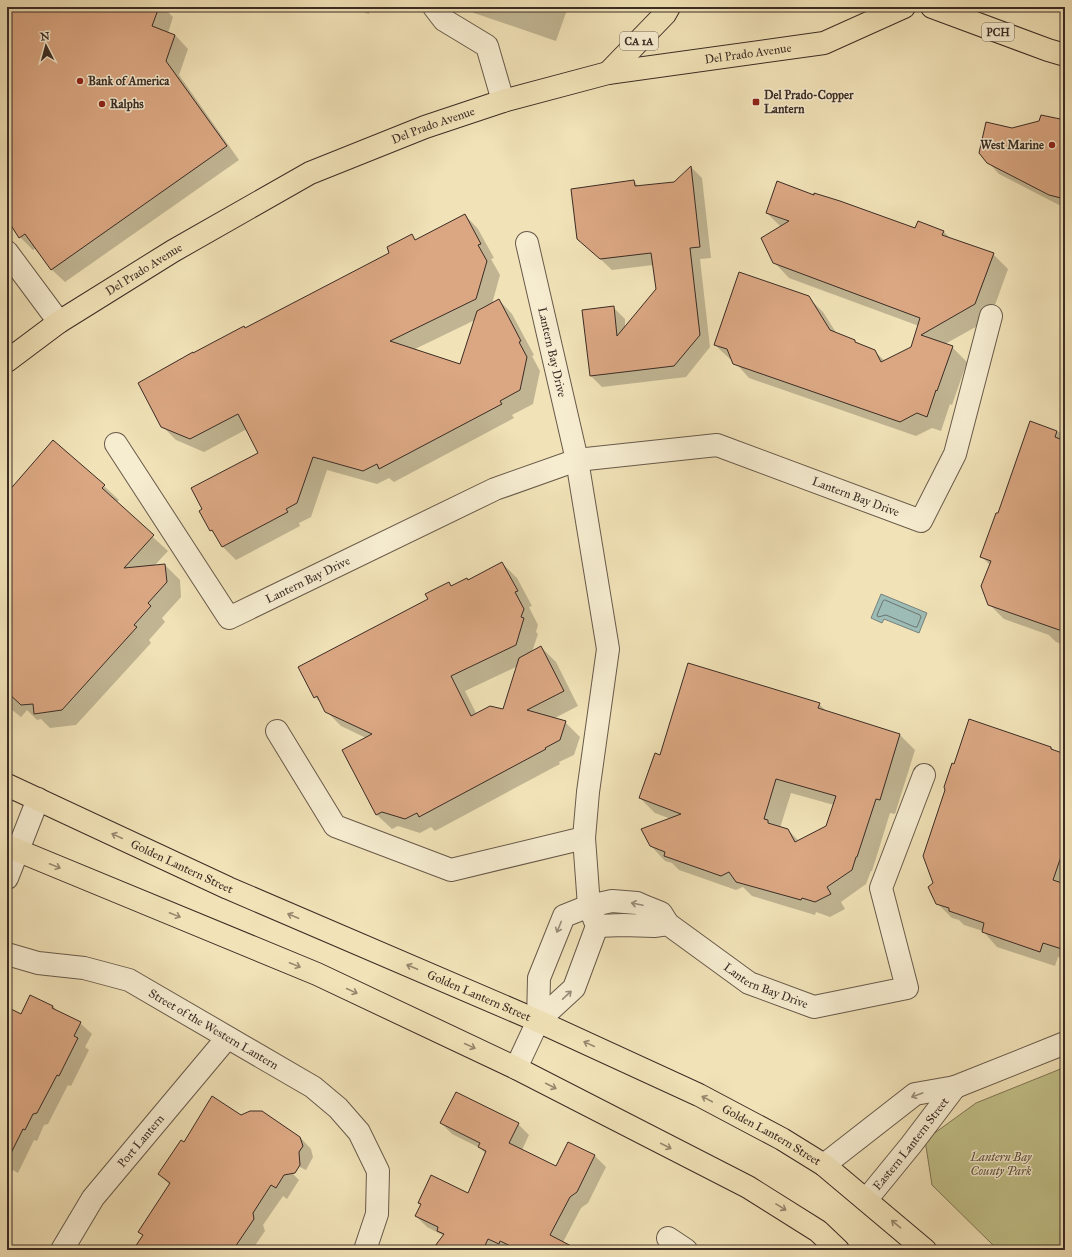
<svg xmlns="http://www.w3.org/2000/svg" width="1072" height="1257" font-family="'IM FELL Great Primer',serif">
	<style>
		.green { fill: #c2c189; stroke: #7e7657 }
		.water { fill: #9dbcb6; stroke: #76827c }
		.shadow { fill: #0003; fill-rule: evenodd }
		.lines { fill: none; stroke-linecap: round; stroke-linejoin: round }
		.shore { stroke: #6c746e; stroke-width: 1 }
		.building { fill: #daa782; stroke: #3b2c25; fill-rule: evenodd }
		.minor-casing { stroke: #685a4a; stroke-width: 24 }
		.major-casing { stroke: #3b2c25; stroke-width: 24 }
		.highway-casing { stroke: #3b2c25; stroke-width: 24 }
		.minor { stroke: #f6ecd0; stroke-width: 22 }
		.major { stroke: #f1e2b7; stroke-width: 22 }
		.highway { stroke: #f1e2b7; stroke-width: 22 }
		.oneway { stroke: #96876e }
		.oneway2 { stroke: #988c7a }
		.poi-dot { fill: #8f2418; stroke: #f6ecd0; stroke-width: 1.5 }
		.labels { text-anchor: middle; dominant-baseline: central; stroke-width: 3; stroke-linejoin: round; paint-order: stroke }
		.shield { fill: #f6ecd0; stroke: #736658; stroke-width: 1 }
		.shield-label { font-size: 11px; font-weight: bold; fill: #3b2c25 }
		.street-label { font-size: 12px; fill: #3b2c25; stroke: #f6ecd0 }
		.poi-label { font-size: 12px; font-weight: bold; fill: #3b2c25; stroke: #f6ecd0; text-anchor: start }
		.park-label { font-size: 12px; font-style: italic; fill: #5d513e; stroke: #f6ecd0 }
	</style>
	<rect width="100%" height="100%" fill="#f1e2b7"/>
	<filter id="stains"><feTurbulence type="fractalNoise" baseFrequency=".005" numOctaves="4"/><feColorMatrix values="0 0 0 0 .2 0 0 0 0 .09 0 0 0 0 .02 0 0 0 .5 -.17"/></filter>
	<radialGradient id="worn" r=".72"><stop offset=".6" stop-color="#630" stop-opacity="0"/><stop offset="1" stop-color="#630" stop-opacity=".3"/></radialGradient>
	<polygon class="green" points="1065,1066 1065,1250 998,1250 932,1185 925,1140 976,1103 1058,1070"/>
	<polygon class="water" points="881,594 927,613 919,633 884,619 882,623 871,618"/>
	<g class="shadow">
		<polygon points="7,7 163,7 173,17 168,33 175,35 188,49 179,75 239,160 65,282 51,269 36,248 33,250 20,237 7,217"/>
		<polygon points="348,7 371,7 369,14"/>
		<polygon points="467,7 568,7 556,41 474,13"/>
		<polygon points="1065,121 1065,207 1061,206 999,174 988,162 1012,129"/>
		<polygon points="691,167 702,178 711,258 700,259 710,347 686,377 602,387 591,376 613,307 625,319 625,327 657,289 653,265 612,270 578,238 634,181 639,187 674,183"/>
		<polygon points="814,196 916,230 943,231 951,239 993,254 1008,269 990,319 945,344 952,347 967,362 952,405 950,404 941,431 932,428 916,436 749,378 733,360 730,359 715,345 808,297 823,312 837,334 874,351 885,361 911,348 919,326 789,278 774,262 781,227 767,213"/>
		<path d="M465 215 478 229 494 258 491 259 500 275 492 304 499 300 512 314 534 355 532 356 540 371 533 404 512 415 514 418 394 482 389 478 377 484 327 470 311 517 299 523 300 526 236 560 222 546 217 537 211 530 259 453 247 429 204 452 176 440 162 426 194 354 245 329 391 253 411 236 416 240ZM475 320 461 365 413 350Z"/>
		<polygon points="1065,343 1065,373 1060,368"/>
		<polygon points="1030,423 1065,434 1065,645 1056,642 1049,635 1004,619 989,604 990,565 981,556 999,515"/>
		<polygon points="104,486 119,500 116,503 168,551 154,566 165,565 180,580 181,597 162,618 165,622 149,640 151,643 76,725 50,728 41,719 37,720 27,710 21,717 7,706 7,495"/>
		<path d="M502 563 517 578 532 606 529 607 538 625 536 632 538 634 532 652 541 647 556 662 578 706 553 719 565 722 580 737 574 755 559 762 560 764 435 831 431 827 420 833 398 826 392 829 377 815 343 751 366 738 341 726 326 711 322 704 315 697 449 583 452 587 468 581ZM518 666 504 711 477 715 465 691Z"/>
		<path d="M819 704 827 712 900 735 915 750 895 814 890 813 872 871H871L866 884 841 902 845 909 830 917 816 912 815 915 752 896 743 887 736 890 679 870 672 863 665 861 650 845 671 819 655 813 640 798 660 756ZM791 793 834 805 827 827 799 841 788 830 780 828Z"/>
		<polygon points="1051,747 1055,752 1065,755 1065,959 1058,957 1055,966 997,947 983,931 964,925 959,920 952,918 937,903 935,884"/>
		<polygon points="53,1006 58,1012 80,1023 92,1034 85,1047 89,1050 71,1086 68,1085 48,1124 44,1125 37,1141 34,1140 18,1173 13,1170 7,1182 7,1008 21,1015"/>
		<polygon points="241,1116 300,1137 311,1149 313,1157 306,1170 287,1161 288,1169 299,1180 287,1199 283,1196 263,1225 265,1231 252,1250 160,1250 151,1244 140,1232 170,1185 159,1174 184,1143"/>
		<polygon points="441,1123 518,1124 529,1135 522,1150 556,1167 568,1143 595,1156 606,1167 588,1203 581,1208 561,1246 563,1250 433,1250 444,1236 427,1227 416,1216 421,1205 419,1202 468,1195 486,1154 480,1148 452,1134"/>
	</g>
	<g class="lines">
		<polygon class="shore" points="885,600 920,615 921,617 917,627 915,627 886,615 878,617 877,615 883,601"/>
	</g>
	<g class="building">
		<polygon points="7,7 159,7 152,26 175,35 166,61 227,146 51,270 25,234 19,238 7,219"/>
		<polygon points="1041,115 1065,120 1065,199 1049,195 987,163 979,153 986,122 1012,128 1039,121"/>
		<polygon points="691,166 700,247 690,248 700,335 674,366 590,376 582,310 614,306 617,336 656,289 651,253 600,259 577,239 571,189 634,180 635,186 674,182"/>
		<polygon points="777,181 814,195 814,193 840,201 915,228 918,221 944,231 942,235 994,253 975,304 921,335 953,346 937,391 936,390 927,417 917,413 900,422 733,364 727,349 714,345 739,272 809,296 830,330 855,340 855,342 875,350 881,362 911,347 920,318 773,263 761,238 789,221 766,213"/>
		<polygon points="465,214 481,244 478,245 487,261 476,299 390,341 460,364 477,311 499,299 521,341 519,342 527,357 520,390 500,401 502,404 379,469 377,464 363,471 313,457 297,503 286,509 288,512 222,547 212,530 210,531 199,511 202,509 191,488 258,453 238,414 190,439 161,427 138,383 193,352 193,353 244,326 245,328 389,253 387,247 412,234 415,240"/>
		<polygon points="1030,421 1057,431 1055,437 1065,441 1065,632 988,605 981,586 991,561 980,557 996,513 998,513"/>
		<polygon points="53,440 105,485 102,488 154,535 124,568 165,564 167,582 148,603 151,606 134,625 137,627 62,710 34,714 33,704 21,705 7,692 7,493"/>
		<polygon points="502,562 518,591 515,592 524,609 521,617 524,618 516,645 451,676 471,716 490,706 503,709 519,658 541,646 564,691 527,710 566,721 560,740 545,748 546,749 419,817 417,813 405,819 382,812 376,815 342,750 372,734 325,712 317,696 314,698 298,667 428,599 425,594 449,582 451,586 467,578 468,580"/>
		<path d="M688 663 820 703 818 708 900 734 880 800 876 799 857 857H856L852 870 827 887 831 894 815 902 802 898 801 900 736 882 729 872 721 876 664 856 665 852 650 846 641 829 681 814 639 798 655 753 660 755ZM776 779 836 796 826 826 795 842 788 829 768 823V820L764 819Z"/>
		<polygon points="969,719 1051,747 1051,749 1065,754 1065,845 1053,880 1065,884 1065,950 1043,943 1040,952 982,932 984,923 949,911 949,908 936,904 928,887 933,883 923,856 945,790 944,787 952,763 954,764"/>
		<polygon points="30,995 53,1006 52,1008 81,1022 74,1036 78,1038 59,1076 57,1075 37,1113 33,1114 25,1130 23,1129 7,1161 7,1007 21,1014"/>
		<polygon points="456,1092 519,1123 509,1143 556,1166 568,1142 595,1155 577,1192 570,1197 550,1235 579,1250 519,1250 500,1241 499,1244 488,1239 483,1250 432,1250 444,1234 437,1231 438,1227 415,1216 421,1204 418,1203 431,1175 468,1193 486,1151 478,1147 480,1143 440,1123"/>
		<polygon points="212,1096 241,1115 250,1111 262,1111 300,1137 303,1146 299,1152 300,1165 295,1173 284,1175 276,1188 271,1185 253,1213 254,1219 233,1250 133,1250 143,1235 138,1232 170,1183 158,1174 181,1140 184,1142"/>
	</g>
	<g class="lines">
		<defs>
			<g id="minor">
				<polyline points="434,7 444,20 487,46 503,101"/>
				<path id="s1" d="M527 243 577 460 608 649 588 792 584 838 589 906 597 926 574 988 538 1021"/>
				<polyline points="7,252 59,322"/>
				<path id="s2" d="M116 444 229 618 495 489 577 460 717 445 921 521 955 454 991 316"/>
				<polyline points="277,731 335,826 451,870 584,838"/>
				<polyline points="7,878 38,799"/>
				<polyline points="597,926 623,925 654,926 668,924"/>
				<path id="s3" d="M7 954 38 963 84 968 129 980 313 1087 338 1108 359 1132 378 1171 377 1214 365 1250"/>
				<path id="s4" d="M516 1068 538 1021 539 978 564 916 589 906 612 901 637 903 646 907 661 913 668 924 749 983 814 1007 907 988 881 888 924 775"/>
				<polyline points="824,1165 915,1094 955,1087 1065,1043"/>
				<path id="s5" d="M866 1200 911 1145 955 1087"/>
				<polyline points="668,1238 686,1250"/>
				<path id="s6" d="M62 1250 93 1198 227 1038"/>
			</g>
			<g id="major">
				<path id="s7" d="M7 361 59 322 173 251 310 173 425 127 503 101 608 73 824 43 904 7"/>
				<path id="s8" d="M7 785 228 888 538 1021 699 1095 782 1139 824 1165 925 1250"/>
				<polyline points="7,846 317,974 516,1068 748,1187 818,1231 838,1250"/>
			</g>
			<g id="highway">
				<polyline points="932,7 1048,50 1065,55"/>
				<polyline points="608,73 665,14 669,7"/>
			</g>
		</defs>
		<use href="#minor" class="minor-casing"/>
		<use href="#major" class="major-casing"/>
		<use href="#highway" class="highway-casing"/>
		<use href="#minor" class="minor"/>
		<use href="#major" class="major"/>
		<use href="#highway" class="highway"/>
	</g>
	<defs><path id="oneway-shaft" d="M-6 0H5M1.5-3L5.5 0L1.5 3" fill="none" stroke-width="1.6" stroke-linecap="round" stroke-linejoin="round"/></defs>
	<g class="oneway">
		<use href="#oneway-shaft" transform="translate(117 836) rotate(-155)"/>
		<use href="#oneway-shaft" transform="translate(55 866) rotate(22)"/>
		<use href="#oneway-shaft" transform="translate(175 915) rotate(22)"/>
		<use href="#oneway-shaft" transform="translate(293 916) rotate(-157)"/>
		<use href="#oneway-shaft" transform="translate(295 965) rotate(22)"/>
		<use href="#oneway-shaft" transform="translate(412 967) rotate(-157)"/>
		<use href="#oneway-shaft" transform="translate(352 991) rotate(25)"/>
		<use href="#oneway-shaft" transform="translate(589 1044) rotate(-155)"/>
		<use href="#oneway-shaft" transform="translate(470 1046) rotate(25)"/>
		<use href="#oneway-shaft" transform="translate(551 1086) rotate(27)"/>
		<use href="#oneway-shaft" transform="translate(707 1099) rotate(-152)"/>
		<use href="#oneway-shaft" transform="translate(666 1146) rotate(27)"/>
		<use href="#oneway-shaft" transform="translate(781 1207) rotate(32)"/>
		<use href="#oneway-shaft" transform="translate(896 1224) rotate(-140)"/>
	</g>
	<g class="oneway2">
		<use href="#oneway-shaft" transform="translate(637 904) rotate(-168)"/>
		<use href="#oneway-shaft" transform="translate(559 927) rotate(112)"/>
		<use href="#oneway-shaft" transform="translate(567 995) rotate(-43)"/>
		<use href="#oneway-shaft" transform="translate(917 1095) rotate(160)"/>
	</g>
	<g class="poi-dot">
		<circle cx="80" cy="81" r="4"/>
		<rect x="752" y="98" width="8" height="8" rx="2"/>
		<circle cx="102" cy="104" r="4"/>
		<circle cx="1052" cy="145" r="4"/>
	</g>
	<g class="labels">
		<g class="shield">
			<rect x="982" y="23" width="32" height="18" rx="3"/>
			<rect x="620" y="32" width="38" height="18" rx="3"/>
		</g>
		<g class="shield-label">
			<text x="998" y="32">PCH</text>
			<text x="639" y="41">CA 1A</text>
		</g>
		<g class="street-label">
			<text stroke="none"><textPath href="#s7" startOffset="813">Del Prado Avenue</textPath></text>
			<text stroke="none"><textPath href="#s7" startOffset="489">Del Prado Avenue</textPath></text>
			<text stroke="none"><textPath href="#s7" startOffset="165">Del Prado Avenue</textPath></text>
			<text stroke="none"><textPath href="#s1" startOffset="112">Lantern Bay Drive</textPath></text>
			<text stroke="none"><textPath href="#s2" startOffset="879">Lantern Bay Drive</textPath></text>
			<text stroke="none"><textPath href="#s2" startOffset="295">Lantern Bay Drive</textPath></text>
			<text stroke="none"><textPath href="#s8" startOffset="193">Golden Lantern Street</textPath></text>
			<text stroke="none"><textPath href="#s4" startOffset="393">Lantern Bay Drive</textPath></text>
			<text stroke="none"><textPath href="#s8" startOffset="517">Golden Lantern Street</textPath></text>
			<text stroke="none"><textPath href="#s3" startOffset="223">Street of the Western Lantern</textPath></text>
			<text stroke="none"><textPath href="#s8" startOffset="841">Golden Lantern Street</textPath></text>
			<text stroke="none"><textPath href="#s6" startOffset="135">Port Lantern</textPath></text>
			<text stroke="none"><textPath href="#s5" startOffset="72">Eastern Lantern Street</textPath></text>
		</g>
		<g class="poi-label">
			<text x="88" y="81">Bank of America</text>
			<text x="764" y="95">Del Prado-Copper<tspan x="764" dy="14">Lantern</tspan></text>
			<text x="110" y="104">Ralphs</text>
			<text x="1044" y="145" text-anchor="end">West Marine</text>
		</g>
		<g class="park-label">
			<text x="1001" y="1157">Lantern Bay<tspan x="1001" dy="14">County Park</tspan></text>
		</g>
	</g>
	<rect width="1072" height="1257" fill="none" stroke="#f1e2b7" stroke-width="24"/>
	<rect x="8" y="8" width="1056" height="1241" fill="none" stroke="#3b2c25" stroke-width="2"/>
	<rect x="12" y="12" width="1048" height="1233" fill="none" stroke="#3b2c25"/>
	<g transform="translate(46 46) rotate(354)" stroke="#f6ecd0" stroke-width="3" paint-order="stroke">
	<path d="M0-3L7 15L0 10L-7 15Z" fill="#3b2c25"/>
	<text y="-6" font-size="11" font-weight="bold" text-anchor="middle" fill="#3b2c25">N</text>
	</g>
	<rect width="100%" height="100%" filter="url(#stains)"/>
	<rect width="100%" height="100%" fill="url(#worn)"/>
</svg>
